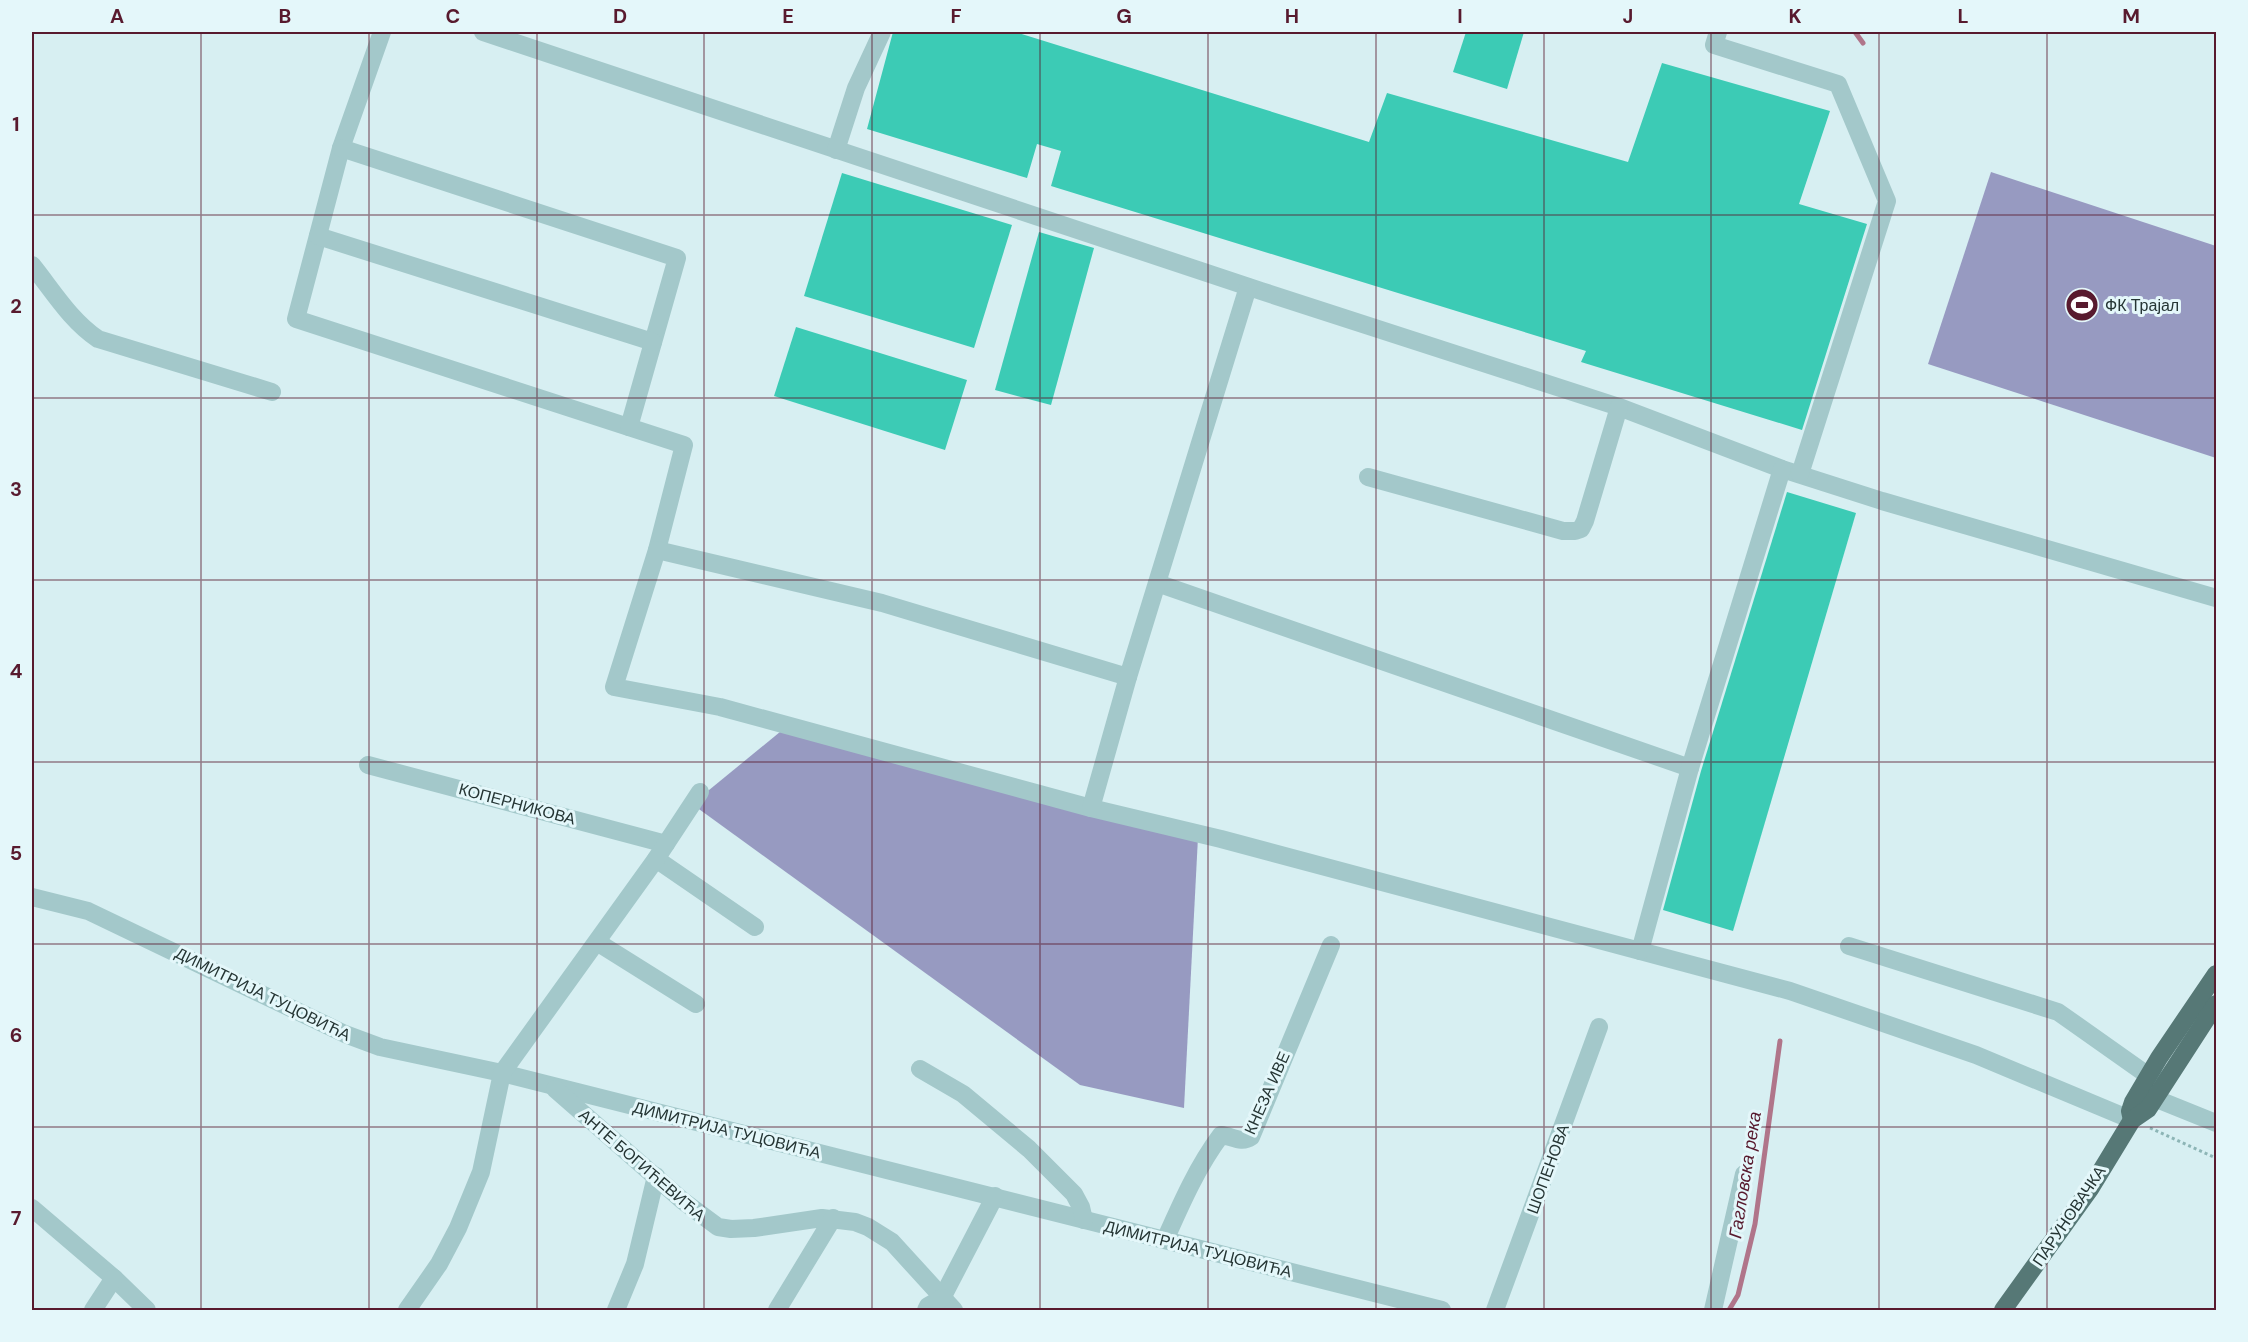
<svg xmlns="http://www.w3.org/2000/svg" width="2248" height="1342" font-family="'DM Sans',sans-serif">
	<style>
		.green { fill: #979ac1 }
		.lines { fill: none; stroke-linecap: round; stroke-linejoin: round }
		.stream { stroke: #b0758a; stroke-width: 5 }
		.building { fill: #3ccbb5 }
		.path { stroke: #8db5b6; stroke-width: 3; stroke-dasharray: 3 3; stroke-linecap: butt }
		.minor { stroke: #a3c8ca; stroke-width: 18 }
		.major { stroke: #567876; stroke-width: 18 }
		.grid { fill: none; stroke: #581a2e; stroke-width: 1.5; stroke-opacity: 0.55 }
		.labels { text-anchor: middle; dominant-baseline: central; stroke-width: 6; stroke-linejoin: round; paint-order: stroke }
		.poi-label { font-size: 16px; fill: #253534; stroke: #e4f7fa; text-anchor: start }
		.street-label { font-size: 16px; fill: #253534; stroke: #e4f7fa }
		.water-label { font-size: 18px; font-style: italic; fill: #581a2e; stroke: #e4f7fa }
		.neatline { fill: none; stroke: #581a2e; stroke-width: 2 }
		.grid-label { font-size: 20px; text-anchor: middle; font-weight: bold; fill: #581a2e }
	</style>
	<rect width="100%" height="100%" fill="#d7eff2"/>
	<g class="green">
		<polygon points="1991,172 2216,246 2216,458 1928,364"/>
		<polygon points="786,727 1198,837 1184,1108 1080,1085 692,804"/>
	</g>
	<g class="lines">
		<g class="stream">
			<polyline points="1855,32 1863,43"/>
			<polyline points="1729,1310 1738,1295 1755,1224 1780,1041"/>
		</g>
	</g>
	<g class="building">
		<polygon points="893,32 1015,32 1369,142 1387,93 1628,162 1662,63 1830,111 1799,204 1867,224 1802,430 1581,362 1586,351 1051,186 1061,151 1037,144 1027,178 867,129"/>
		<polygon points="1466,32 1524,32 1507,89 1453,72"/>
		<polygon points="842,173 1012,225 974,348 804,296"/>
		<polygon points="1039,232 1094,248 1051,405 995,390"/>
		<polygon points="796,327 967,380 945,450 774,396"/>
		<polygon points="1787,492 1856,513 1733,931 1663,910 1701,771"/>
	</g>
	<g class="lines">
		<polyline class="path" points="2150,1128 2216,1158"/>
		<g class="minor">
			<polyline points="382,32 341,148 296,319 684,445 657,550"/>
			<polyline points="483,32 1261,291 1619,407 1782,469 1882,501 2216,598"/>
			<polyline points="1718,32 1714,45 1838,84 1887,201 1800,474"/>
			<polyline points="341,148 677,258 629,427"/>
			<polyline points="836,150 856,88 882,32"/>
			<polyline points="318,236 653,342"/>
			<path d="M32 265C53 291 70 320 98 339L272 392"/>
			<polyline points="1368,477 1563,531 1575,531 1581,529 1585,521 1619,407"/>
			<polyline points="1157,583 1690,768"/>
			<polyline points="1128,677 882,603 657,550 614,687 720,707 1091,808 1221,839 1790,991 1976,1055 2132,1120"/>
			<polyline points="368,765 666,844"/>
			<polyline points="1091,808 1128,677 1248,287"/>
			<polyline points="656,859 755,927"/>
			<polyline points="32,897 88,911 345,1034 380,1047 502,1073 1442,1310"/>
			<polyline points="597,942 696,1004"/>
			<polyline points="1849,946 2058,1012 2143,1072 2161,1081"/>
			<polyline points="1640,951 1690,768 1782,469"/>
			<polyline points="920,1069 963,1094 1029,1149 1074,1194 1081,1207 1084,1220"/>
			<polyline points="555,1089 683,1201 718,1227 731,1229 754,1228 822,1218 855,1222 868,1227 892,1242 954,1310"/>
			<polyline points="2154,1098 2216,1123"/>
			<polyline points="32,1208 114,1278 147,1310"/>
			<path d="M1165 1240C1181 1204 1197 1167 1221 1135 1232 1136 1241 1144 1251 1137L1331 945"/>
			<polyline points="942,1298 995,1196"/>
			<polyline points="93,1310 114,1278"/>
			<polyline points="407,1310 439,1264 458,1228 481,1172 502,1073 656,859 700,792"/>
			<polyline points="616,1310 635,1264 656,1176"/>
			<polyline points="777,1310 833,1218"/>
			<polyline points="926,1310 928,1306 942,1298"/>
			<polyline points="1495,1310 1599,1027"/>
			<polyline points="1713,1310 1744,1174"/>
		</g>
		<g class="major">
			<polyline points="2132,1120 2130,1111 2133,1102 2159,1058 2216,974"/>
			<polyline points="2003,1310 2090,1189 2132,1120 2148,1109 2216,1004"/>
		</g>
	</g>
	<path class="grid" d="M201 32V1310M369 32V1310M537 32V1310M704 32V1310M872 32V1310M1040 32V1310M1208 32V1310M1376 32V1310M1544 32V1310M1711 32V1310M1879 32V1310M2047 32V1310M32 215H2216M32 398H2216M32 580H2216M32 762H2216M32 944H2216M32 1127H2216"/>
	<defs>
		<symbol id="stadium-disc" viewBox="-11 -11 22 22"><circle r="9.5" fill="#581a2e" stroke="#e4f7fa"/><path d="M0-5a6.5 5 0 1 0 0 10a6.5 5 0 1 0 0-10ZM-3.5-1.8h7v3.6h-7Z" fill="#fff"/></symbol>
	</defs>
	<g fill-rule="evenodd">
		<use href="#stadium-disc" x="2063" y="286" width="38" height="38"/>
	</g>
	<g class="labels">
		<g class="poi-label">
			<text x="2105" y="305">ФК Трајал</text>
		</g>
		<g class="street-label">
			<text transform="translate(517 804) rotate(15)">КОПЕРНИКОВА</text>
			<text transform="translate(263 994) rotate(26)">ДИМИТРИЈА ТУЦОВИЋА</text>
			<text transform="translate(1267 1093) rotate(-66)">КНЕЗА ИВЕ</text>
			<text transform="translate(727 1130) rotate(14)">ДИМИТРИЈА ТУЦОВИЋА</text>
			<text transform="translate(642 1165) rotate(41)">АНТЕ БОГИЋЕВИЋА</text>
			<text transform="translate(1548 1169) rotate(-70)">ШОПЕНОВА</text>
			<text transform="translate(2069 1216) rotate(-56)">ПАРУНОВАЧКА</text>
			<text transform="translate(1198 1249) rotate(14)">ДИМИТРИЈА ТУЦОВИЋА</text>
		</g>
		<g class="water-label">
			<text transform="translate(1745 1175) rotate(-81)">Гагловска река</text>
		</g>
	</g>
	<rect width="2248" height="1342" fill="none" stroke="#e4f7fa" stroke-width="66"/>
	<rect x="33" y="33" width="2182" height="1276" class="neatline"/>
	<g class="grid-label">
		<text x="117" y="23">A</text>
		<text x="285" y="23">B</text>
		<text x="453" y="23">C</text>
		<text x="620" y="23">D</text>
		<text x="788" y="23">E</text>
		<text x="956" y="23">F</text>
		<text x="1124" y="23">G</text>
		<text x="1292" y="23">H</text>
		<text x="1460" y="23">I</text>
		<text x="1628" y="23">J</text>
		<text x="1795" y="23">K</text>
		<text x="1963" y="23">L</text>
		<text x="2131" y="23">M</text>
		<text x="16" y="131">1</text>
		<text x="16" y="313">2</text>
		<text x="16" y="496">3</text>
		<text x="16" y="678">4</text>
		<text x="16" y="860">5</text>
		<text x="16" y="1042">6</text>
		<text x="16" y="1225">7</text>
	</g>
</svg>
